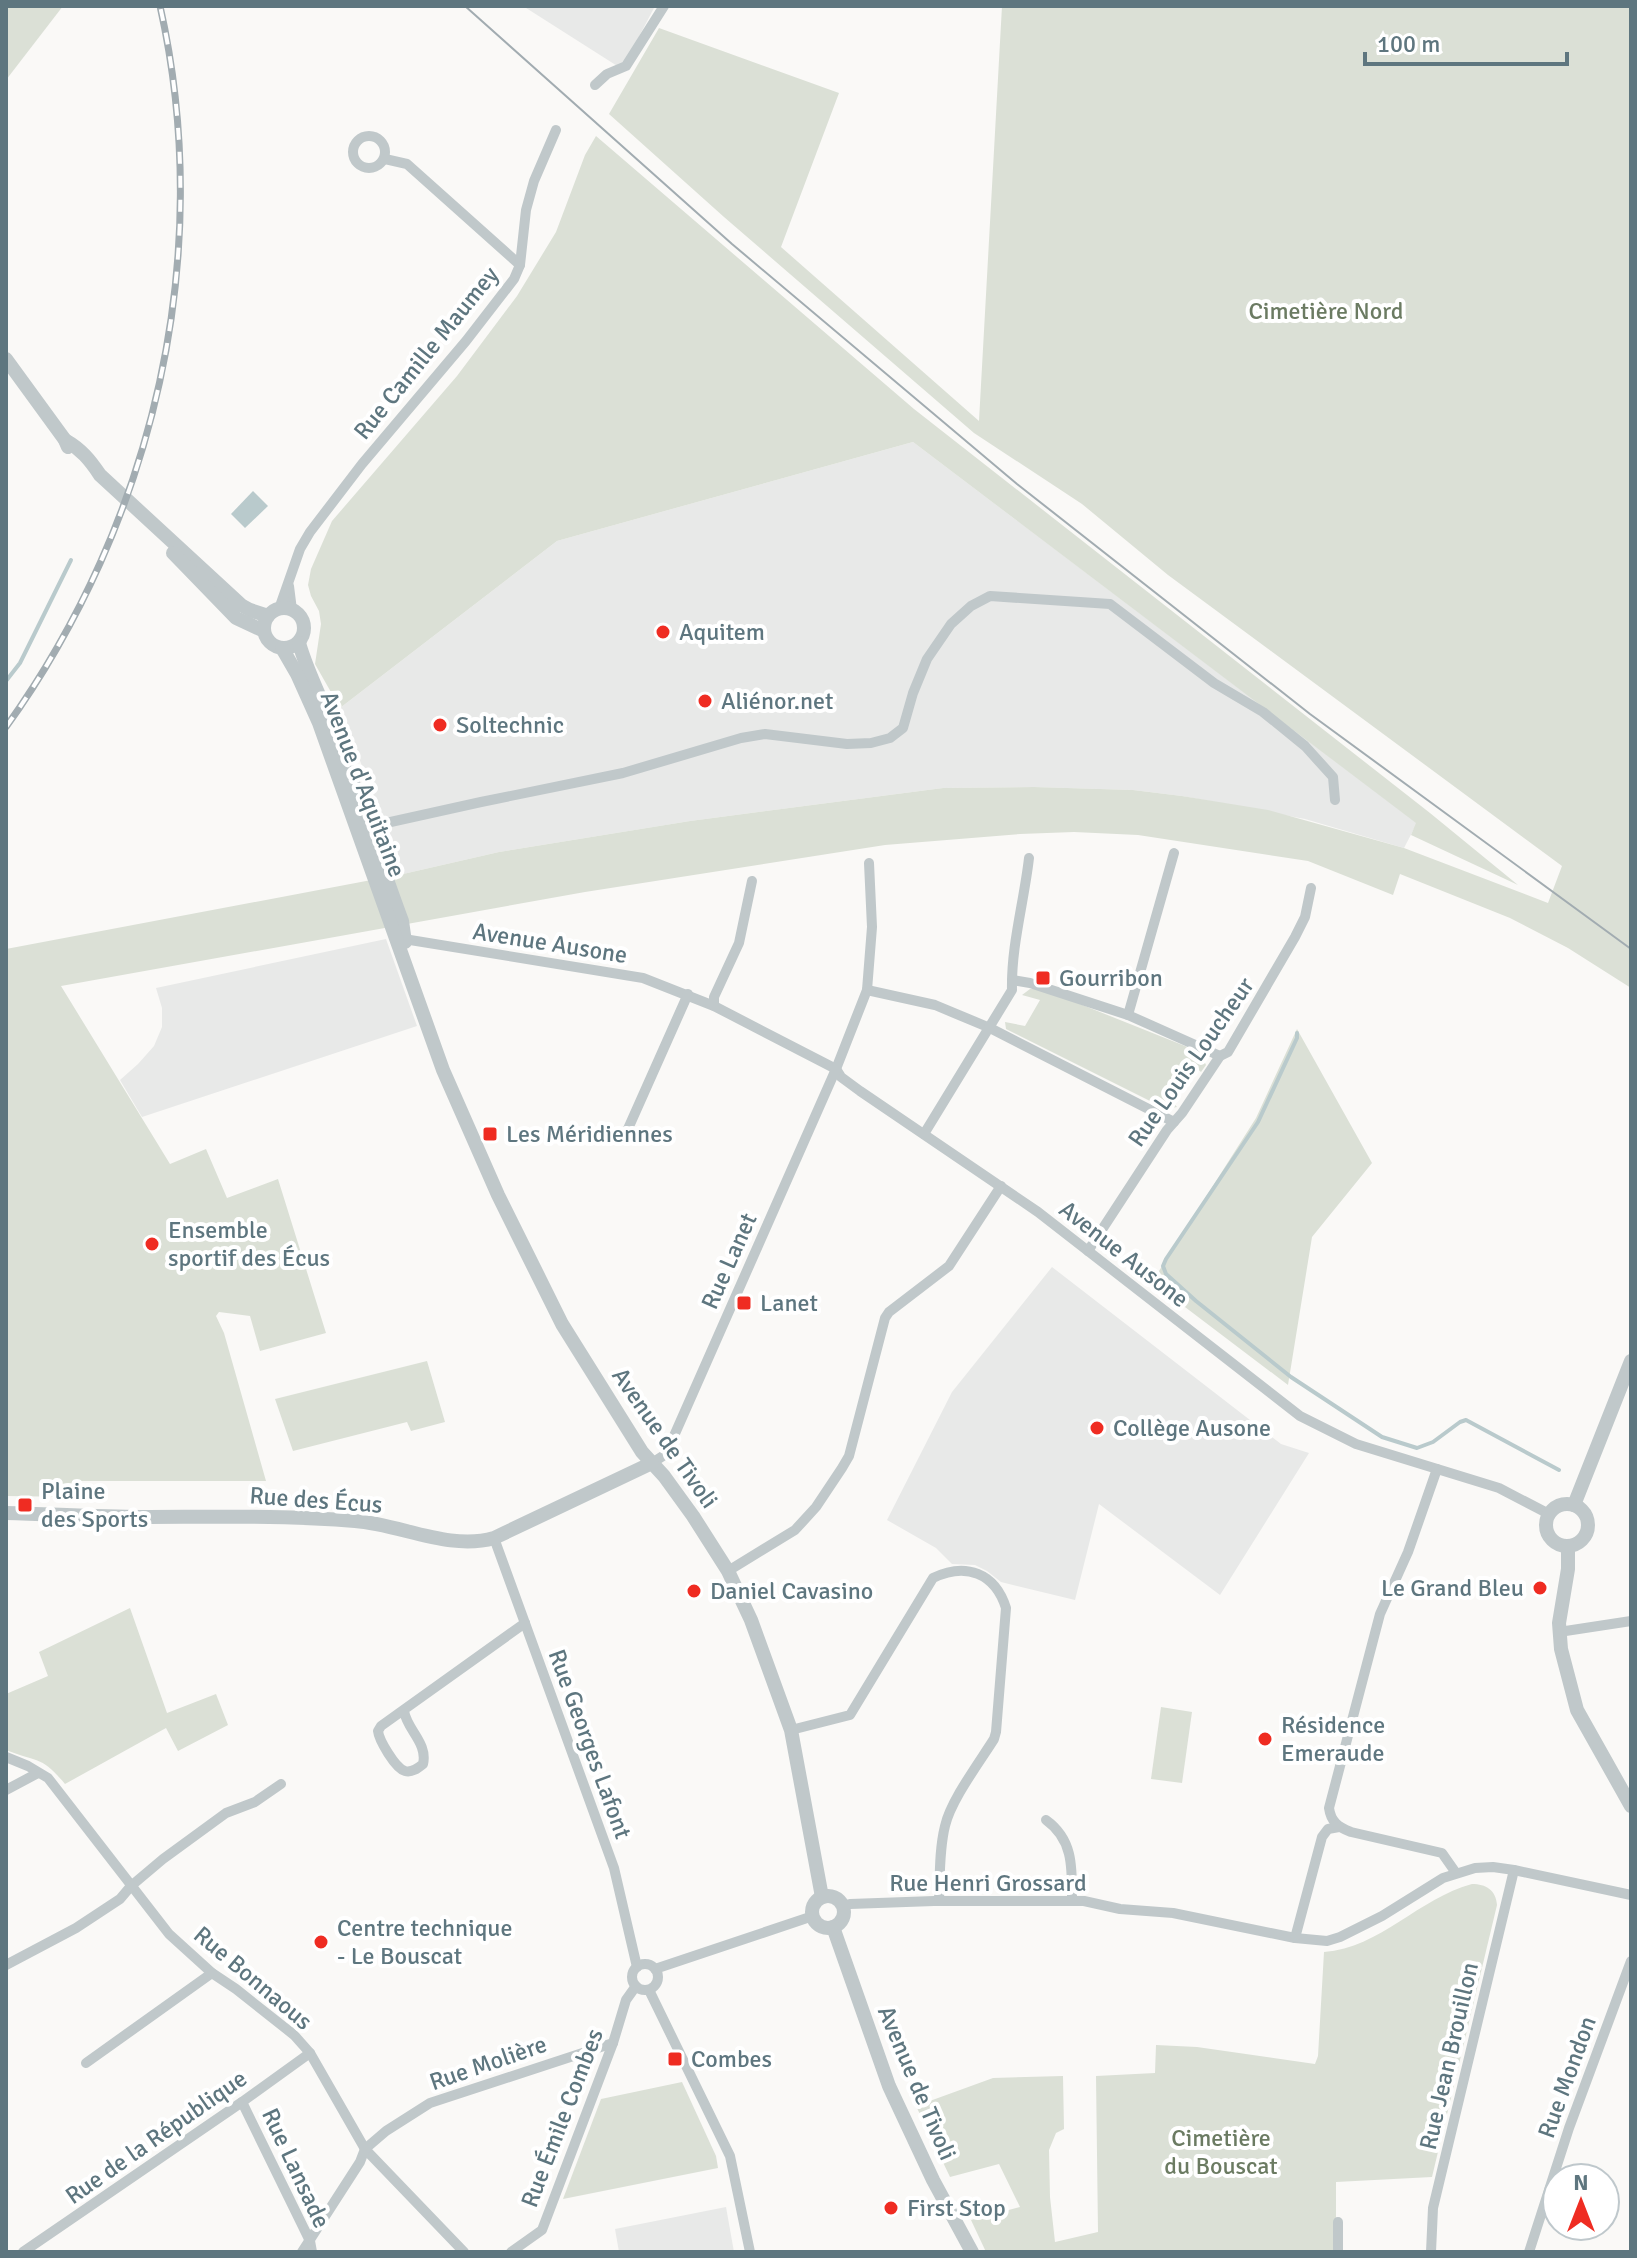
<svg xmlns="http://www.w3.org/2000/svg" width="1637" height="2258" font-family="Signika,sans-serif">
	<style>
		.built { fill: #e8e9e8 }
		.green { fill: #dbe0d6 }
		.water { fill: #b9cacc }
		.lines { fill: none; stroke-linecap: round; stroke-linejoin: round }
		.stream { stroke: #b9cacc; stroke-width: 4 }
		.minor { stroke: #c0c8ca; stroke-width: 10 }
		.tertiary { stroke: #c0c8ca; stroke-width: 14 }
		.tram { stroke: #a2acb1; stroke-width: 2 }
		.rail-casing { stroke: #a2acb1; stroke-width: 7 }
		.rail { stroke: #fff; stroke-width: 4; stroke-dasharray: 12; stroke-linecap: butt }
		.poi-dot { fill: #ef2c22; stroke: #fff; stroke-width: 3 }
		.labels { text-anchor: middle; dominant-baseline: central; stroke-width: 8; stroke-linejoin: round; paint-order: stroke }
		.park-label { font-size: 24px; fill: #6b7b62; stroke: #fff }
		.street-label { font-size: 24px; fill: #5e767f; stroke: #fff }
		.poi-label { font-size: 24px; fill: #5e767f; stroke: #fff; text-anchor: start }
	</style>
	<rect width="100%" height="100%" fill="#faf9f7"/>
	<g class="built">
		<polygon points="523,6 655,6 622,69"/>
		<polygon points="913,442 1417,823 1404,848 1305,819 1182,796 1133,790 1034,787 943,788 690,821 499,852 403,874 340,708 557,541"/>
		<polygon points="386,939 417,1026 142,1117 120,1080 138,1064 154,1046 162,1027 162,1008 156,988"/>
		<polygon points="1052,1267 1281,1444 1309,1453 1220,1595 1099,1504 1075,1600 1001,1582 987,1571 975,1565 952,1564 936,1548 887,1520 952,1392"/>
		<polygon points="726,2207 734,2252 619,2252 615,2229"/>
	</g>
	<g class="green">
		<polygon points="6,6 63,6 6,80"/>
		<polygon points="1002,6 1631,6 1631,988 1568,948 1510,918 1400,874 1393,895 1308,861 1138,835 1074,832 1020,834 885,845 585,892 61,986 170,1164 206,1149 227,1198 278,1179 326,1333 260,1351 250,1316 219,1312 216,1316 224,1333 266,1481 72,1481 75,1497 6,1496 6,949 403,874 499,852 690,821 943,788 1034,787 1133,790 1182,796 1268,810 1404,848 1548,903 1562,866 1168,575 1082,504 974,433 724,217 609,114 659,28 839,93 781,247 979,421"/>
		<polygon points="596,136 914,409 1430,813 1518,885 1411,835 1416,823 913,442 557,541 340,708 315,664 321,624 319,611 311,596 308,585 311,569 332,521 457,376 517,296 556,232 585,155"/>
		<polygon points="1030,989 1036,989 1075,1002 1200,1052 1206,1065 1201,1072 1191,1063 1168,1097 1177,1107 1166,1109 1006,1029 1005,1022 1025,1026 1040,1000 1022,995"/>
		<polygon points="1297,1029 1372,1163 1312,1237 1288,1385 1152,1282 1256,1118"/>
		<polygon points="427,1361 445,1422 411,1431 407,1422 293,1451 275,1399"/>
		<path d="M130 1608 167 1713 216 1694 228 1725 178 1751 166 1728 65 1784C41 1755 38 1763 6 1750V1694L48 1676 39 1652Z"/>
		<polygon points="1161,1707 1192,1712 1182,1783 1151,1779"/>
		<path d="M1472 1884C1486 1884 1496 1890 1497 1905L1432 2177 1336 2182V2252H986L971 2220 1020 2207 999 2164 950 2177 916 2106 993 2078 1063 2076 1064 2129 1056 2133 1049 2150 1050 2197 1055 2242 1098 2232 1096 2076 1155 2073 1156 2045 1197 2047 1315 2064 1318 2056 1324 1952C1380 1948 1419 1898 1472 1884Z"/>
		<polygon points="682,2082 716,2156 718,2168 563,2199 601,2099"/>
	</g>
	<polygon class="water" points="253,491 268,506 245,528 231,514"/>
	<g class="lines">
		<g class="stream">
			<polyline points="6,681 20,663 71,560"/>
			<polyline points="1297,1033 1297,1038 1258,1122 1166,1259 1163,1266 1166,1274 1196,1301 1291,1377 1382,1437 1417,1448 1433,1442 1460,1422 1466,1420 1559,1470"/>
		</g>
		<g class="minor">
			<polyline points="595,85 607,74 626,66 664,6"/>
			<circle cx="369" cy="152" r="16"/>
			<polyline points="385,159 407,164 520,265"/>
			<polyline points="289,586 292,610"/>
			<polyline points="279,609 300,549 310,532 362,464 466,341 514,279 520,265 526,210 534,181 556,130"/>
			<polyline points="368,827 481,802 623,773 741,738 765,734 847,744 871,743 890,738 903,728 913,693 927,659 951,624 971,606 990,596 1110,604 1214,683 1263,712 1305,746 1333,777 1335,800"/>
			<polyline points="404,939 643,978 714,1006 836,1069 841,1077 860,1091 1038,1212 1300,1416 1356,1444 1499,1488 1549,1514"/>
			<polyline points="1012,980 1030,983 1128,1015 1220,1056"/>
			<polyline points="867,990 935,1005 990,1028 1174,1122"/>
			<polyline points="714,1006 714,997 739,943 752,881"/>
			<polyline points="1128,1015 1174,853"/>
			<polyline points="627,1131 688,994"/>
			<path d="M924 1134 1012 990C1011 946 1024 902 1029 858"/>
			<polyline points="1088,1251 1167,1130 1182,1113 1220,1056 1228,1052 1295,937 1305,917 1311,888"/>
			<polyline points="652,1463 666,1454 836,1069 867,990 872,927 869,863"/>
			<path d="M1437 1469 1408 1552 1380 1614 1329 1808C1331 1822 1338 1827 1351 1832L1442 1853 1456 1873"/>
			<polyline points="494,1538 614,1868 637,1967"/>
			<polyline points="728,1571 795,1530 816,1507 842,1468 849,1456 885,1318 889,1312 949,1266 1001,1186"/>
			<polyline points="1559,1632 1631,1621"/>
			<path d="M404 1711C407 1730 428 1743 423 1764 418 1768 412 1773 405 1771 395 1768 379 1740 378 1731L381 1726 525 1623"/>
			<path d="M791 1730 850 1715 933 1578C966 1562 995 1573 1006 1608L996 1732 994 1739C979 1763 951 1800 945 1826 939 1850 940 1877 939 1901"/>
			<polyline points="6,1757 28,1766 48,1778 169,1934 212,1973 236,1989 294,2035 310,2053 365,2149 464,2252"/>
			<polyline points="6,1790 38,1773"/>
			<path d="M1046 1820C1074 1840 1072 1869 1072 1901"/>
			<polyline points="843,1906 850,1904 934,1901 1084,1901 1120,1909 1173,1913 1295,1938 1327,1941 1340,1937 1382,1916 1443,1878 1475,1868 1493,1867 1514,1870 1631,1895"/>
			<polyline points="1295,1938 1322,1837 1328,1829 1339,1827"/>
			<circle cx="645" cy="1977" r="13"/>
			<polyline points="6,1965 76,1928 120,1899 131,1886 163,1859 226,1813 255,1802 281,1784"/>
			<polyline points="655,1969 813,1916"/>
			<polyline points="649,1990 730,2156 750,2252"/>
			<polyline points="86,2063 212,1973"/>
			<polyline points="242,2102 310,2241 312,2252"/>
			<polyline points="1338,2222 1338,2252"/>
			<polyline points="23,2252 242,2102 310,2053"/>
			<polyline points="302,2252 360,2162 365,2149 386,2131 430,2103 613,2043"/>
			<polyline points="511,2252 542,2230 613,2043 626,2000 636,1986"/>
			<polyline points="1431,2252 1433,2208 1514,1870"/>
			<polyline points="1529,2252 1569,2128 1631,1961"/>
		</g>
		<g class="tertiary">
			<polyline points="6,359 65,440 68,447"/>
			<path d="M65 440C81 449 90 460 100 475L241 605 250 610 268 616"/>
			<polyline points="173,553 236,618 264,631"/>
			<circle cx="284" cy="628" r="20"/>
			<path d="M299 643C308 675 324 703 335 734 359 796 379 859 402 921L405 942"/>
			<polyline points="282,648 297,674 319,723 443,1070 498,1195 562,1324 642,1452 664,1476 693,1516 728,1571 751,1620 791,1730 822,1897"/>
			<circle cx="1567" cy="1525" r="21"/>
			<polyline points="1574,1505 1631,1361"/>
			<path d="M6 1513C51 1514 96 1517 141 1517 212 1517 284 1515 355 1521 400 1524 449 1551 494 1538L652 1463"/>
			<polyline points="1568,1546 1568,1569 1559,1623 1561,1649 1577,1710 1631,1806"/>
			<circle cx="828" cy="1912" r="16"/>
			<polyline points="833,1927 889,2086 933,2180 972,2252"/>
		</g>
		<polyline class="tram" points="465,6 732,244 1017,484 1310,714 1631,949"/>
		<defs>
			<path id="rail" d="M6 727C154 521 216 255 160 6"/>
		</defs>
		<use href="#rail" class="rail-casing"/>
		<use href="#rail" class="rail"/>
	</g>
	<g class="poi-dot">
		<circle cx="663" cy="632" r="8"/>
		<circle cx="705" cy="701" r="8"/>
		<circle cx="440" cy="725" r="8"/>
		<rect x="1035" y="970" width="16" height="16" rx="4"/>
		<rect x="482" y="1126" width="16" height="16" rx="4"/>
		<circle cx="152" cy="1244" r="8"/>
		<rect x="736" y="1295" width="16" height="16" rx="4"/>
		<circle cx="1097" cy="1428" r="8"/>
		<rect x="17" y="1497" width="16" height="16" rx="4"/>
		<circle cx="1540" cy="1588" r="8"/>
		<circle cx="694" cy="1591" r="8"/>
		<circle cx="1265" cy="1739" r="8"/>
		<circle cx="321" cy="1942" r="8"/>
		<rect x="667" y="2051" width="16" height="16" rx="4"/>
		<circle cx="891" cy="2208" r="8"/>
	</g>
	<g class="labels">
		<g class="park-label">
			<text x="1326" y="311">Cimetière Nord</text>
			<text x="1221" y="2138">Cimetière<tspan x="1221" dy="28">du Bouscat</tspan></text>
		</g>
		<g class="street-label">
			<text transform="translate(426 353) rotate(-51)">Rue Camille Maumey</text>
			<text transform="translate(363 784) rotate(69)">Avenue d'Aquitaine</text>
			<text transform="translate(550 943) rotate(9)">Avenue Ausone</text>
			<text transform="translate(1191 1062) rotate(-55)">Rue Louis Loucheur</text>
			<text transform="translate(1124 1254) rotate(38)">Avenue Ausone</text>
			<text transform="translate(729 1261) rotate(-66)">Rue Lanet</text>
			<text transform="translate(665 1438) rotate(55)">Avenue de Tivoli</text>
			<text transform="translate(316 1500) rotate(4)">Rue des Écus</text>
			<text transform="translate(590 1744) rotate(70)">Rue Georges Lafont</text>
			<text x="988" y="1883">Rue Henri Grossard</text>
			<text transform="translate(253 1978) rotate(40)">Rue Bonnaous</text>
			<text transform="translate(1449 2056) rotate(-77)">Rue Jean Brouillon</text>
			<text transform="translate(488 2063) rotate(-19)">Rue Molière</text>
			<text transform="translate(1567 2077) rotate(-70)">Rue Mondon</text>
			<text transform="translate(917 2083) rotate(67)">Avenue de Tivoli</text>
			<text transform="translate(562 2118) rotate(-69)">Rue Émile Combes</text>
			<text transform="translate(156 2137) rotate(-35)">Rue de la République</text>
			<text transform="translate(296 2168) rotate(65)">Rue Lansade</text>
		</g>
		<g class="poi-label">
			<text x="679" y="632">Aquitem</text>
			<text x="721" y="701">Aliénor.net</text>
			<text x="456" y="725">Soltechnic</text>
			<text x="1059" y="978">Gourribon</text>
			<text x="506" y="1134">Les Méridiennes</text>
			<text x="168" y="1230">Ensemble<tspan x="168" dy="28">sportif des Écus</tspan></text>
			<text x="760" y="1303">Lanet</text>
			<text x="1113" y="1428">Collège Ausone</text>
			<text x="41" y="1491">Plaine<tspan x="41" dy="28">des Sports</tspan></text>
			<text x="1524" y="1588" text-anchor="end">Le Grand Bleu</text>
			<text x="710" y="1591">Daniel Cavasino</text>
			<text x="1281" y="1725">Résidence<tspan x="1281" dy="28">Emeraude</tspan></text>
			<text x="337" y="1928">Centre technique<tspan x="337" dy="28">- Le Bouscat</tspan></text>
			<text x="691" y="2059">Combes</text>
			<text x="907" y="2208">First Stop</text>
		</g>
	</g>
	<rect width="1637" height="2258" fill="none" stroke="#5e767f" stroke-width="16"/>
	<g transform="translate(1581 2202)"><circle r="38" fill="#ffffff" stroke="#bfc8cc" stroke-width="2"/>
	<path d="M0-6L14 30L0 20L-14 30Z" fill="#ef2c22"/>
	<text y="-12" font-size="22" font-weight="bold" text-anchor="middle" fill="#5e767f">N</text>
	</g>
	<path d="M1365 52v12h202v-12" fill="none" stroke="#5e767f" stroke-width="4"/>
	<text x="1377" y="52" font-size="24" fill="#5e767f" stroke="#ffffff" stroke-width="6" paint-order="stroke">100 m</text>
</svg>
